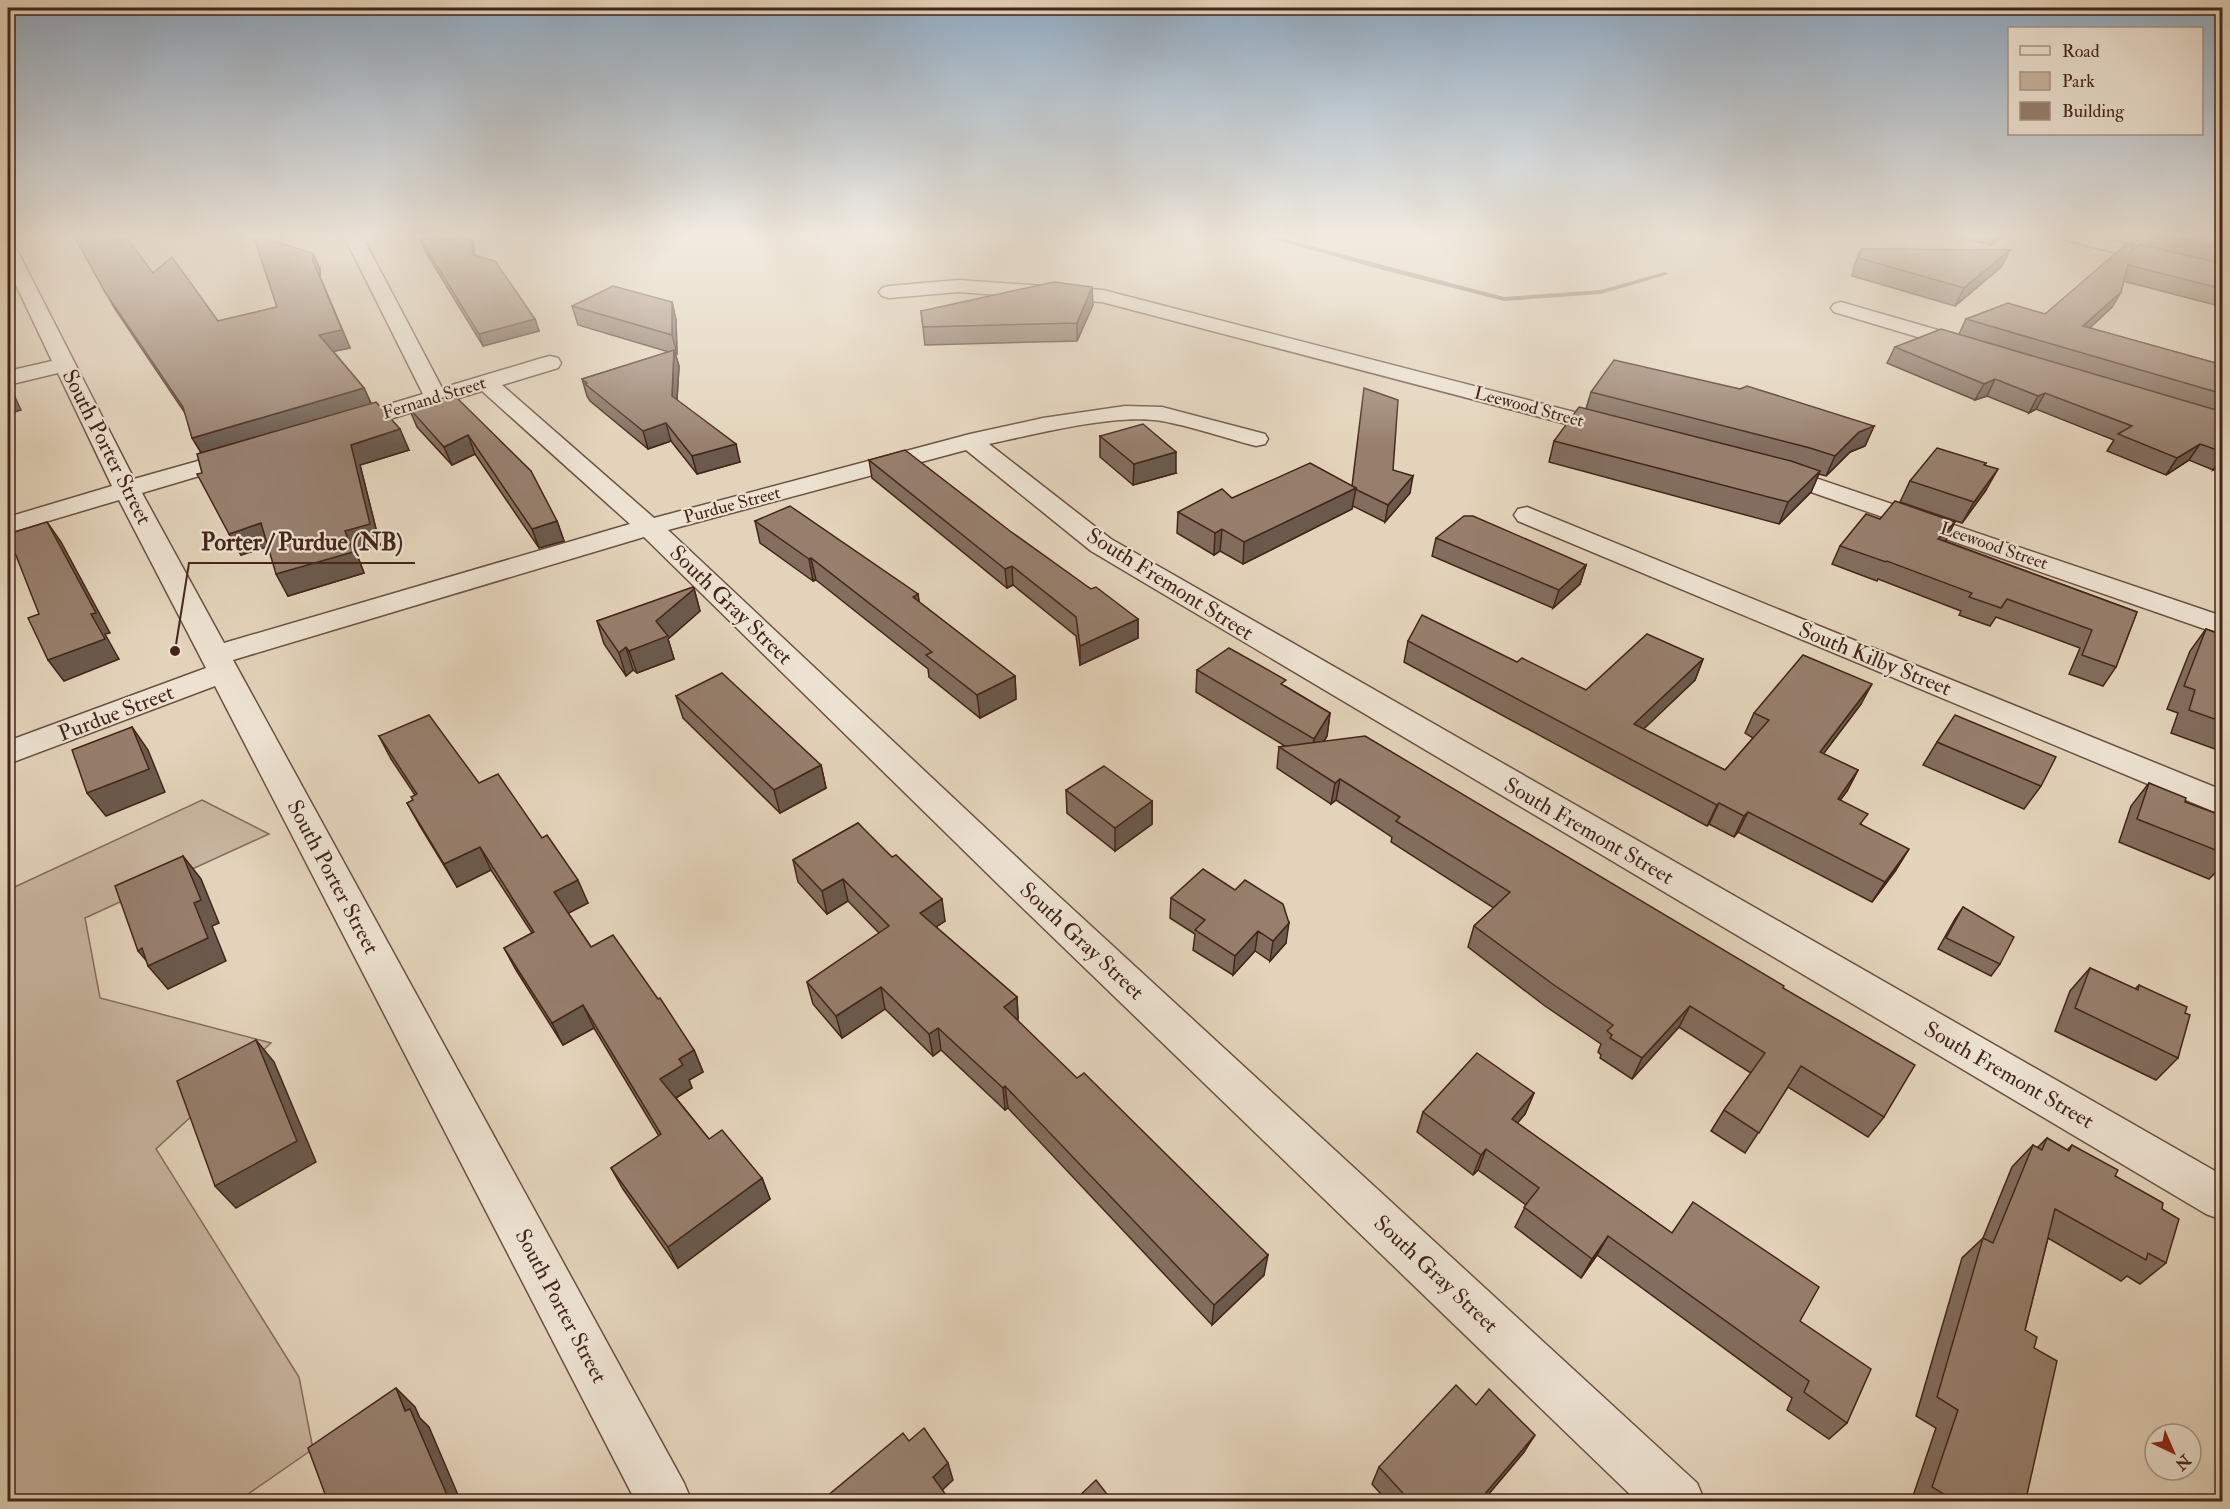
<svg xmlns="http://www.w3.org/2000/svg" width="2230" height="1509" font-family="'IM FELL Double Pica',serif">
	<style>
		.green { fill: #c8b59f; stroke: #866d5c; stroke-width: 1.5 }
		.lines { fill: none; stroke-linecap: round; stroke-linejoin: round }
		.stream { fill: #836a59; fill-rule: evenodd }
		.street-casing { stroke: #6c5041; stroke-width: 3 }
		.secondary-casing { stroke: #442519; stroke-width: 3 }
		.street { fill: #ede2d2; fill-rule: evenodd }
		.secondary { fill: #ede2d2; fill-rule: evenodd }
		.wall { fill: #826d5e; stroke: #442519; stroke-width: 1.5 }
		.shaded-wall { fill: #6a594c; stroke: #442519; stroke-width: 1.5 }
		.building { fill: #977f6d; stroke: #442519; stroke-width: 1.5 }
		.labels { text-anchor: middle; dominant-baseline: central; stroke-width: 4.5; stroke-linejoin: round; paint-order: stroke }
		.far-street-label { font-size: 18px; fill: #442519; stroke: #ede2d2 }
		.street-label { font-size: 22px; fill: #442519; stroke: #ede2d2 }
		.leader { fill: none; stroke: #442519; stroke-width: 2 }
		.callout-dot { fill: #442519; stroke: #ede2d2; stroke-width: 2 }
		.callout-label { font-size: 24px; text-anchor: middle; font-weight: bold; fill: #442519; stroke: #ede2d2; stroke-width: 4.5; stroke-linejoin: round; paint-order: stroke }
	</style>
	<rect width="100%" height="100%" fill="#e3d3ba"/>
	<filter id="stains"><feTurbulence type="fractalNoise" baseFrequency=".00333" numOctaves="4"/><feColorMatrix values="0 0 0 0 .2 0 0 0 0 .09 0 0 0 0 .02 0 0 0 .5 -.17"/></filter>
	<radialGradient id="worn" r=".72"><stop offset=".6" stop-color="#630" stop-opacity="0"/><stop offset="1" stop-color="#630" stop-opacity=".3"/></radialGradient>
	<polygon class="green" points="202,800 269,834 85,918 100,998 271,1043 156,1149 299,1377 313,1449 238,1501 8,1501 8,890"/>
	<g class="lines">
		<polygon class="stream" points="1255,234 1265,234 1504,297 1601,290 1665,272 1669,274 1601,294 1504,301 1383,270"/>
		<defs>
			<g id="street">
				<path d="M343 234H361L442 388 542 358 550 356 558 358 561 363 558 368 502 385 654 518 970 434 1043 418 1125 406 1162 407 1265 434 1268 439 1265 444 1256 446C1225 438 1194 427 1162 421 1116 413 1036 434 989 444L1111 539 2222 1175V1220L2206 1214 1091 551 966 450 668 530 1027 867 1697 1483 1705 1502H1638L1001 887 644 537 233 660 684 1483 692 1502H636L215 686 8 764V741L206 668 119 500 8 533V517L112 486 58 373 8 385V371L52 361 8 268V245L15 246 17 250 134 479 244 448 253 450 256 455 253 460 142 493 224 643 630 524 482 391 350 431 342 433 334 431 330 426 334 421 423 394Z"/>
				<polygon points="958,280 1103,290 1624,425 1628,430 1624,435 1616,437 1102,302 958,292 889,298 882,296 879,292 882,288 889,286"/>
				<polygon points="1841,302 1979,342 1982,347 1979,352 1971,353 1834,312 1831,308 1834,304"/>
				<polygon points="1771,463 2222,616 2222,635 1762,475 1759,470 1762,465"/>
				<polygon points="1527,507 2222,790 2222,815 1518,521 1514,515 1518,509"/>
			</g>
			<polygon id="secondary" points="2054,234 2085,234 2222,267 2222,279 2057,238"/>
		</defs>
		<use href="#street" class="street-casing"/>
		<use href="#secondary" class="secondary-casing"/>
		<use href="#street" class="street"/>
		<use href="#secondary" class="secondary"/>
	</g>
	<g class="wall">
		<polygon points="73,234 120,241 153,273 218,321 277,307 320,269 320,277 350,348 333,351 364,388 371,403 409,450 360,465 380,545 356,552 364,573 288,596 268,546 241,555 202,473 201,453 185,413 115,309"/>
		<polygon points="1947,234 2006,234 1991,245"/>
		<polygon points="2153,234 2223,234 2223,307 2123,281 2121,292 2112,307 2089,328 2223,365 2223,465 2213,470 2189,460 2166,475 2107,451 2114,440 2036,409 2029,413 1987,396 1975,400 1887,363 1895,347 1959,334 1966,319 2045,314 2131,252 2147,246"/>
		<polygon points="421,240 473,242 475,256 535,319 539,331 483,346 425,251"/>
		<polygon points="1861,249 2010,250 2001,267 1955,306 1852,276 1854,266"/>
		<polygon points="672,302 676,320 677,354 675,353 679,366 677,400 740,462 697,474 671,441 648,449 590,401 587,396 582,379 669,352 578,325 572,306"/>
		<polygon points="1093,305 1077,341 925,345 921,311"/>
		<polygon points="1591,392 1874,426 1865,446 1850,452 1826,476 1819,474 1811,492 1779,524 1549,462 1554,441 1586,409"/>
		<polygon points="454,395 557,521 564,541 539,548 475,454 452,465 417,427 409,408"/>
		<polygon points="1100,436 1176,473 1133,485 1100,457"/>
		<polygon points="869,460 1091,589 1138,619 1138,638 1080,665 1076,636 1013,585 1007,588 872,478"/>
		<polygon points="1986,463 1985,465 1986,490 1962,523 1900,502 1910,481"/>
		<polygon points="1393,470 1410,493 1385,522 1353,506 1352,509 1243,564 1220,551 1214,555 1177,533 1178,512 1232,498 1352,486"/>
		<polygon points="1880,519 1946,540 1945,541 2137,612 2116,667 2103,686 2069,674 2080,648 1996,617 1990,626 1959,615 1961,611 1878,579 1877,581 1832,564 1840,546"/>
		<polygon points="755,521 918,594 919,602 1015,676 1016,699 980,718 929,677 928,669 816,580 813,581 760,543"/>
		<polygon points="1436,538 1586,565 1580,584 1553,608 1432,556"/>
		<polygon points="694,589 700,611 668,639 674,659 637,673 633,670 626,676 604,644 597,621"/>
		<polygon points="2206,629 2223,635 2223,752 2171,733 2178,713 2167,709 2190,651"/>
		<polygon points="1408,641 1517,662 1586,690 1703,659 1695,680 1643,729 1725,770 1753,738 1745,733 1754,713 1861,704 1823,754 1858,770 1847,791 1840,800 1862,825 1896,870 1872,902 1738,832 1734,837 1709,824 1707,826 1404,662"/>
		<polygon points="1197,670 1285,686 1330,713 1327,736 1324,741 1783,988 1884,1117 1868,1137 1788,1087 1745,1153 1711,1131 1724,1110 1751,1073 1679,1027 1632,1079 1600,1058 1601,1055 1598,1052 1601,1044 1545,1006 1468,947 1474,926 1494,908 1391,842 1392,837 1336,800 1331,804 1277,768 1279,747 1285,746 1196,692"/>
		<polygon points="676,696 821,765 826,788 780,813 683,718"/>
		<polygon points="379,736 479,783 588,903 568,913 591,947 694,1050 703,1072 689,1080 692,1088 676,1098 709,1139 762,1178 770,1199 678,1268 623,1189 611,1168 659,1136 594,1028 563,1045 516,970 504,948 532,933 491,870 457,887 420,826 407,803 413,801 415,795 391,759"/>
		<polygon points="1937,742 2041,786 2024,809 1923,765"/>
		<polygon points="2149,783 2185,802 2223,816 2223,865 2209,879 2119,842 2131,806"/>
		<polygon points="1066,790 1152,801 1152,824 1115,851 1067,813"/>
		<polygon points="858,823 945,921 936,927 1017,997 1018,1019 1017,1020 1264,1275 1212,1325 1008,1108 1005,1110 941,1050 933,1056 885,1009 842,1038 813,1004 807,982 879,933 848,901 827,914 798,882 793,860"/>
		<polygon points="1171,898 1286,943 1270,961 1255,951 1233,975 1193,950 1195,934 1170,918"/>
		<polygon points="1963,907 2000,964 1991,976 1938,949 1955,919"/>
		<polygon points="2090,968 2135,989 2139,985 2185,1013 2178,1058 2156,1080 2055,1031 2070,991"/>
		<polygon points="1534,1093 1525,1114 1517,1123 1672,1233 1800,1321 1847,1423 1829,1439 1787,1410 1792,1398 1597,1255 1581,1278 1515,1227 1526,1205 1478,1170 1473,1175 1417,1132 1423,1112"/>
		<polygon points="2047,1138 2067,1150 2072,1145 2162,1209 2166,1263 2140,1284 2127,1276 2121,1281 2048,1238 2025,1330 2034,1348 2026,1499 2030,1502 1911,1502 1936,1428 1916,1416 1962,1258 1983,1238 2012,1167 2033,1145 2037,1148"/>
		<polygon points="1524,1452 1482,1502 1388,1502 1372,1484 1379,1467"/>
	</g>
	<g class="shaded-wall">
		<polygon points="470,234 473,242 477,266 473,255"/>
		<polygon points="1997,234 2006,234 1991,245"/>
		<polygon points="2010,250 2001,267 1955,306 1964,288"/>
		<polygon points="313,253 320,269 320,277 350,348 327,353 319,335"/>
		<polygon points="1092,287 1093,305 1077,341 1077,323"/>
		<polygon points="2121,292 2112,307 2075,342 2083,326"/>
		<polygon points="672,302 676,320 677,354 672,335"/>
		<polygon points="535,319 539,331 483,346 479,334"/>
		<polygon points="674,350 679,366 676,414 672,396"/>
		<polygon points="1995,379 1987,396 1975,400 1984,384"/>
		<polygon points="8,382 21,410 8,414"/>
		<polygon points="364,388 372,406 203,456 192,438"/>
		<polygon points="2045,393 2036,409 2029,413 2038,396"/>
		<polygon points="666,423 671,441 648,449 643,431"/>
		<polygon points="1874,426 1865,446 1850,452 1826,476 1835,456 1859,432"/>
		<polygon points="400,429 409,450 360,465 380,545 356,552 364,573 288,596 276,574 351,445"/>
		<polygon points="468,435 475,454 452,465 444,447"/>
		<polygon points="736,444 740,462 697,474 692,456"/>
		<polygon points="2200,444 2189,460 2166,475 2177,458"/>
		<polygon points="1176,452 1176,473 1133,485 1134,464"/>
		<polygon points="2223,455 2223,465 2213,470"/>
		<polygon points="1998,469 1986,490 1962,523 1974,502"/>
		<polygon points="1820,471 1811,492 1779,524 1788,502"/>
		<polygon points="1413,476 1410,493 1385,522 1388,505"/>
		<polygon points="1356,488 1352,509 1243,564 1244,542"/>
		<polygon points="557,521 564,541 539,548 532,529"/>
		<polygon points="47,522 61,542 110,633 105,634 119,659 64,681 48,660 91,614"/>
		<polygon points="1955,522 1946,540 1929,557 1938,539"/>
		<polygon points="261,523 273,545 241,555 229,534"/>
		<polygon points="1222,529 1220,551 1214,555 1215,533"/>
		<polygon points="811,558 816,580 813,581 809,559"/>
		<polygon points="1586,565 1580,584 1553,608 1559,590"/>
		<polygon points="1012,566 1013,585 1007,588 1005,569"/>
		<polygon points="694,589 700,611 668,639 674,659 637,673 629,651 656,621"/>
		<polygon points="918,594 921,616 913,597"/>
		<polygon points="1138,619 1138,638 1080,665 1080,646"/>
		<polygon points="626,647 633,670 626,676 619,653"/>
		<polygon points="1703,659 1695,680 1627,745 1634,724"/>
		<polygon points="1015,676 1016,699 980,718 977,695"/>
		<polygon points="1872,684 1861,704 1809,773 1820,752"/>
		<polygon points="1330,713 1327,736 1311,762 1314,739"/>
		<polygon points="132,727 148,750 165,792 106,816 87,793"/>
		<polygon points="821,765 826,788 780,813 774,790"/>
		<polygon points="1858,770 1847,791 1826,819 1838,799"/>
		<polygon points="1340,779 1336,800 1331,804 1335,783"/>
		<polygon points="1152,801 1152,824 1115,851 1115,828"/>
		<polygon points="1719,803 1709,824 1707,826 1717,805"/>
		<polygon points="1748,812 1738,832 1734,837 1744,816"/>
		<polygon points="480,847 491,870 457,887 444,864"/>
		<polygon points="1909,849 1896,870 1872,902 1885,882"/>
		<polygon points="183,856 201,879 219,923 212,926 226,961 168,989 148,966 150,965 138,951"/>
		<polygon points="843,879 848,901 827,914 822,891"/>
		<polygon points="578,880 588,903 565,915 554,892"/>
		<polygon points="942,899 945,921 924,935 920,913"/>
		<polygon points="1289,923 1286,943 1270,961 1273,941"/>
		<polygon points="1258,931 1255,951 1233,975 1235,956"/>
		<polygon points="881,987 885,1009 842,1038 836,1016"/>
		<polygon points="1017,997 1018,1019 1006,1029 1004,1007"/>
		<polygon points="583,1005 594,1028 563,1045 552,1023"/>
		<polygon points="1690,1006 1679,1027 1632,1079 1642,1058"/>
		<polygon points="938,1028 941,1050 933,1056 929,1034"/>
		<polygon points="256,1040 274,1062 316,1162 236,1208 215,1186"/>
		<polygon points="694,1050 703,1072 689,1080 692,1088 670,1101 660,1079 679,1059"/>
		<polygon points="1005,1086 1008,1108 1005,1110 1003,1088"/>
		<polygon points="1534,1093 1525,1114 1503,1140 1512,1119"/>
		<polygon points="1486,1149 1478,1170 1473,1175 1481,1155"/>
		<polygon points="762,1178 770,1199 678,1268 668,1247"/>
		<polygon points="1608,1236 1597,1255 1581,1278 1592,1259"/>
		<polygon points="1268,1255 1264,1275 1212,1325 1214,1305"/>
		<polygon points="396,1388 415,1407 420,1418 429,1427 461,1502 450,1502 405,1411"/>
		<polygon points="1535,1435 1524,1452 1482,1502 1478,1502"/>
		<polygon points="948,1463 953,1480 938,1494 933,1477"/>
	</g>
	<g class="building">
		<polygon points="73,234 116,234 120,241 128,239 153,273 172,257 218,321 277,307 253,235 313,253 313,261 342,330 319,335 364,388 192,438 183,407 105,292"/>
		<polygon points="453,234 470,234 473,255 495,261 535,319 479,334 421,240"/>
		<polygon points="2162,234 2223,234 2223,248"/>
		<polygon points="2129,242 2134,243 2131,252 2140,244 2223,264 2223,289 2128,265 2121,292 2083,326 2223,365 2223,394 1966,319 2008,303 2045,314"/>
		<polygon points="1861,249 2010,250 1964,288 1859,258"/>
		<polygon points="1054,282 1092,287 1077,323 923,327 921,311"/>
		<polygon points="613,286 672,302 672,335 572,306"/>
		<polygon points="1941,329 2223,412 2223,452 2200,444 2177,458 2118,434 2132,426 2045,393 2038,396 1995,379 1984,384 1895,347"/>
		<polygon points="674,350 672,396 736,444 692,456 666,423 643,431 585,384 587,383 582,379"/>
		<polygon points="1614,360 1740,389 1747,386 1874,426 1859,432 1835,456 1810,448 1591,392"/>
		<polygon points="1364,388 1398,400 1393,470 1413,476 1388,505 1355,489 1356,488 1352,486"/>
		<polygon points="454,395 531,471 557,521 532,529 468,435 444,447 409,408"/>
		<polygon points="376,402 400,429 351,445 370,524 345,531 353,552 276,574 261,523 229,534 197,474 202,473 197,454"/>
		<polygon points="1579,407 1791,461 1820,471 1788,502 1554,441"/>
		<polygon points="1143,424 1176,452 1134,464 1100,436"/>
		<polygon points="1937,448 1986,463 1984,465 1998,469 1974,502 1910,481"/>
		<polygon points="905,450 1010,531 1091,589 1096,587 1138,619 1080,646 1076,617 1012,566 1005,569 869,460"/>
		<polygon points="1310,463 1356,488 1244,542 1222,529 1215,533 1178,512 1222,489 1232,498"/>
		<polygon points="1895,501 1955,522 1938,539 2137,612 2116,667 2082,655 2092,630 2007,599 2001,608 1969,597 1972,593 1887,561 1886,562 1840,546 1866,514 1880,519"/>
		<polygon points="790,506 918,594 913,597 1015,676 977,695 926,655 932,652 811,558 809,559 755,521"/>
		<polygon points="1464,516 1473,516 1586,565 1559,590 1436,538"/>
		<polygon points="47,522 96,613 91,614 105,639 48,660 28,618 39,614 8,535 8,534"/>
		<polygon points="693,587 694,589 656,621 668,636 629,651 626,647 619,653 597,621"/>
		<polygon points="1422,615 1517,662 1522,658 1586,690 1647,634 1703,659 1634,724 1725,770 1769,720 1754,713 1803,655 1872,684 1820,752 1858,770 1838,799 1868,814 1860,824 1909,849 1885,882 1748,812 1744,816 1719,803 1717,805 1408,641"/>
		<polygon points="2206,629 2223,635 2223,722 2189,710 2195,690 2184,686"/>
		<polygon points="1229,648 1286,680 1281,684 1330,713 1314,739 1197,670"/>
		<polygon points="722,673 821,765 774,790 676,696"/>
		<polygon points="429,715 479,783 498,774 542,838 547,835 578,880 554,892 591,947 613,935 658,999 660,998 694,1050 679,1059 683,1065 660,1079 709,1139 722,1130 762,1178 668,1247 611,1168 661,1134 583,1005 552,1023 504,948 534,932 480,847 444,864 407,803 413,800 411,797 417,794 379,736"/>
		<polygon points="1955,715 2056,757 2041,786 1937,742"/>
		<polygon points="132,727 149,769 87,793 72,750"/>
		<polygon points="1365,736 1784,986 1783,988 1915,1065 1884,1117 1801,1066 1759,1133 1724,1110 1765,1053 1690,1006 1642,1058 1610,1038 1612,1035 1607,1031 1613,1025 1554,985 1474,926 1510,892 1396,821 1400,817 1340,779 1335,783 1279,747"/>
		<polygon points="1104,766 1152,801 1115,828 1066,790"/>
		<polygon points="2149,783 2186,798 2185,802 2223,816 2223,853 2137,819"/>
		<polygon points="858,823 892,857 896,855 942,899 920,913 1017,997 1004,1007 1077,1078 1084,1073 1268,1255 1214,1305 1005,1086 1003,1088 938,1028 929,1034 881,987 836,1016 807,982 889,926 843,879 822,891 793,860"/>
		<polygon points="183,856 201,900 194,903 208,938 148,966 142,948 138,951 115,886"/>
		<polygon points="1203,869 1235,890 1245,880 1283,904 1289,923 1273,941 1258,931 1235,956 1195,930 1205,920 1171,898"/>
		<polygon points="1963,907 2014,937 2000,964 1946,938"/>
		<polygon points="2090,968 2138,990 2139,985 2187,1007 2185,1013 2190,1015 2178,1058 2075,1008"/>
		<polygon points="256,1040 297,1141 215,1186 177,1081"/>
		<polygon points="1477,1053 1534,1093 1512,1119 1672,1233 1693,1202 1819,1287 1800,1321 1871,1369 1847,1423 1804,1392 1809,1381 1608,1236 1592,1259 1524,1207 1539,1188 1486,1149 1481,1155 1423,1112"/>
		<polygon points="2047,1138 2069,1151 2072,1145 2118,1170 2115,1176 2163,1203 2162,1209 2179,1219 2166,1263 2148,1253 2146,1260 2055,1209 2025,1330 2037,1337 2034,1348 2057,1361 2026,1499 2030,1502 1951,1502 1952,1499 1932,1487 1958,1410 1937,1397 1983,1238 1993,1243 2033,1145 2042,1150"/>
		<polygon points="1456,1385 1476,1405 1489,1389 1535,1435 1478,1502 1437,1502 1435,1499 1432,1502 1411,1502 1379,1467"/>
		<polygon points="396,1388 405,1411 410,1409 450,1502 328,1502 308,1448"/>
		<polygon points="924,1428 948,1463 933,1477 951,1502 829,1502 826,1497 903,1433 909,1441"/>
		<polygon points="1096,1480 1113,1502 1073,1502"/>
	</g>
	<linearGradient id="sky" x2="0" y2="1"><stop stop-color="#90a9c0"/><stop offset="0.53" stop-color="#f2ebe0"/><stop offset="1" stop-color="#f2ebe0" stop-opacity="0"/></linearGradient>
	<rect width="2230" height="445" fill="url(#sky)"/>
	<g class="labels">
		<g class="far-street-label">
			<text transform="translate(434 398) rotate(-17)">Fernand Street</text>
			<text transform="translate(1529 407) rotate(15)">Leewood Street</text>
			<text transform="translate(732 505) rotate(-15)">Purdue Street</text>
			<text transform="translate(1994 546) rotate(19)">Leewood Street</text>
		</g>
		<g class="street-label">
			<text transform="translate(107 447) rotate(63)">South Porter Street</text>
			<text transform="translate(1170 584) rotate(32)">South Fremont Street</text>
			<text transform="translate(731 605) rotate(44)">South Gray Street</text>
			<text transform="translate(1875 659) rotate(22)">South Kilby Street</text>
			<text transform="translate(116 713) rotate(-21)">Purdue Street</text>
			<text transform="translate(1589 831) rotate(30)">South Fremont Street</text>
			<text transform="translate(333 877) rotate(62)">South Porter Street</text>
			<text transform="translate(1082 941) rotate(43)">South Gray Street</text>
			<text transform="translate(2009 1075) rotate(30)">South Fremont Street</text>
			<text transform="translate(1436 1274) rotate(43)">South Gray Street</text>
			<text transform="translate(561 1306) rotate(62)">South Porter Street</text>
		</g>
	</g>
	<path class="leader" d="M175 651L189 563H415"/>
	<circle class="callout-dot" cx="175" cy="651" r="6"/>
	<g class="callout-label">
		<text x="302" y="550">Porter / Purdue (NB)</text>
	</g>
	<rect width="2230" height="1509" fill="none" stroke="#e3d3ba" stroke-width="30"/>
	<rect x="9" y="9" width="2212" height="1491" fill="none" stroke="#442519" stroke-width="3"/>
	<rect x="15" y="15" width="2200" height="1479" fill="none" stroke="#442519" stroke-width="1.5"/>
	<rect x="2008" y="27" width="195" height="108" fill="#ede2d2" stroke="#a99688" stroke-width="1.5"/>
	<rect x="2020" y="46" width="30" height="9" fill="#ede2d2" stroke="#a99688" stroke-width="1.5"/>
	<text x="2062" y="57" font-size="18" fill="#442519">Road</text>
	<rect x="2020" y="72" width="30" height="18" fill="#c8b59f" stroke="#a99688" stroke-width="1.5"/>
	<text x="2062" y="87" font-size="18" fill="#442519">Park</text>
	<rect x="2020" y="102" width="30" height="18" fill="#977f6d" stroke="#a99688" stroke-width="1.5"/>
	<text x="2062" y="117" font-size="18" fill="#442519">Building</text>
	<g transform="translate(2173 1452) rotate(136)"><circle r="28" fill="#ede2d2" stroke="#a99688" stroke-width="1.5"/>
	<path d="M0-4.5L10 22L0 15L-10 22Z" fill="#8f2418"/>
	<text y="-9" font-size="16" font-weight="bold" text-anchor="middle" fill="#442519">N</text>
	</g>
	<rect width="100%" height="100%" filter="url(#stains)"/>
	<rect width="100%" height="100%" fill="url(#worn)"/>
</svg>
